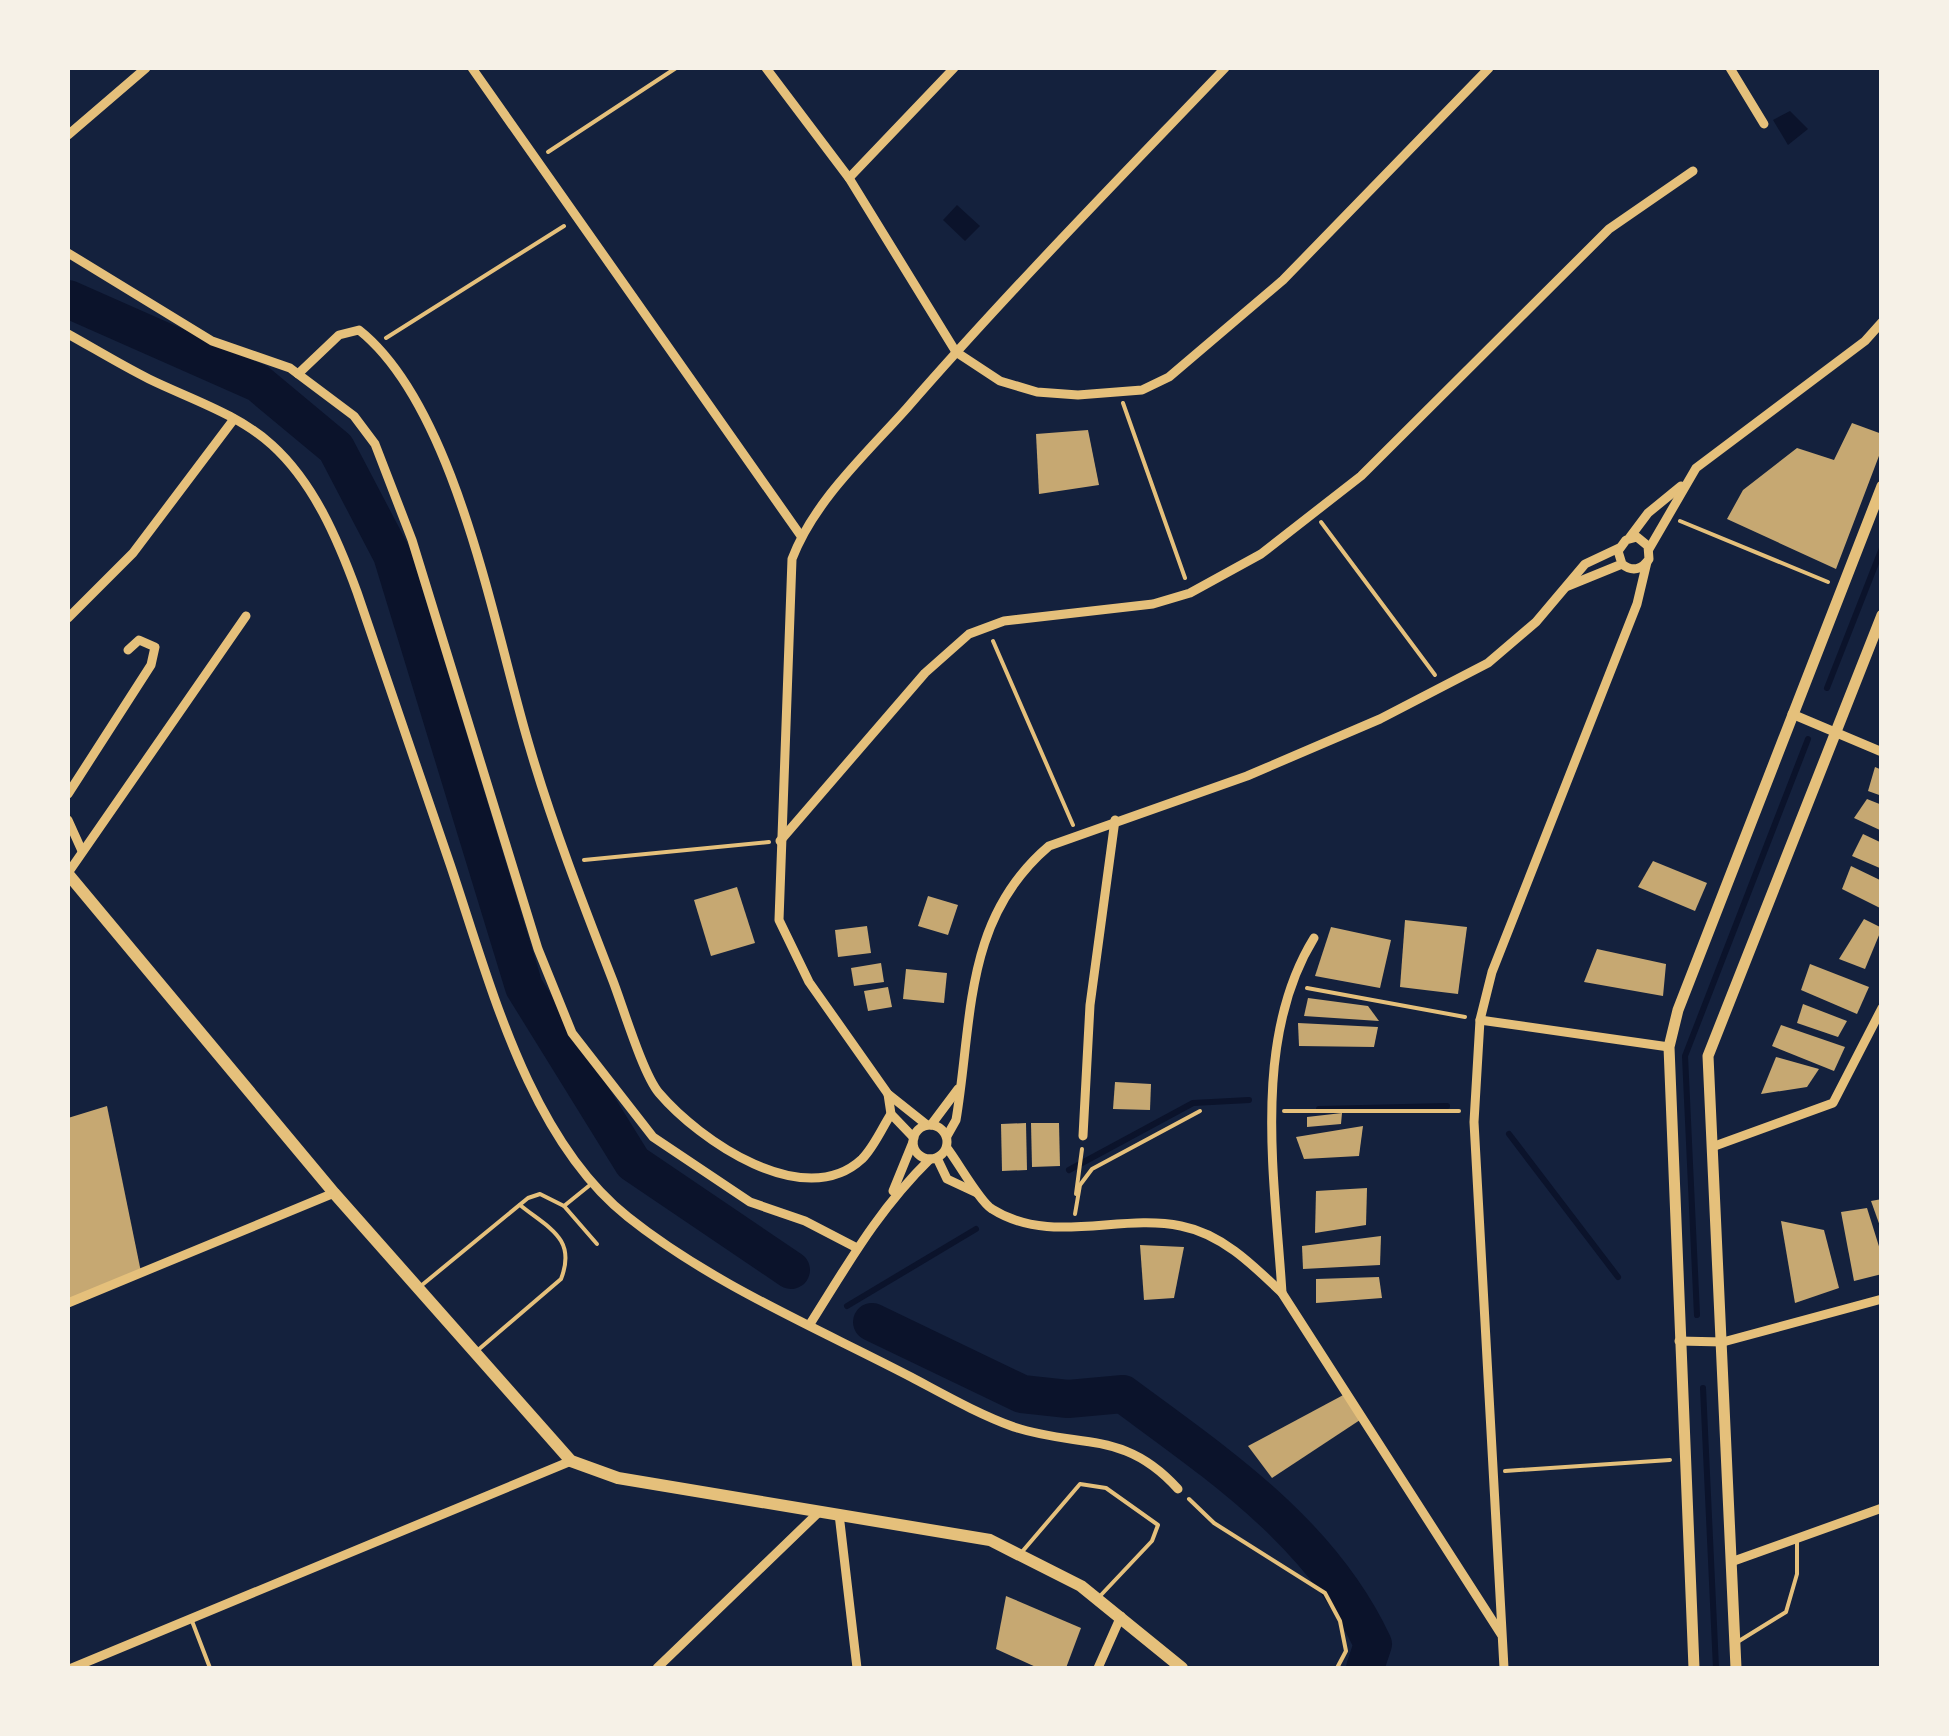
<svg xmlns="http://www.w3.org/2000/svg" width="1949" height="1736" font-family="Cabin,sans-serif">
	<style>
		.water { fill: #0b132b }
		.lines { fill: none; stroke-linecap: round; stroke-linejoin: round }
		.stream { stroke: #0b132b; stroke-width: 6 }
		.river { stroke: #0b132b; stroke-width: 38 }
		.building { fill: #c6a872 }
		.path { stroke: #e5c07b; stroke-width: 4 }
		.service { stroke: #e5c07b; stroke-width: 4 }
		.minor { stroke: #e5c07b; stroke-width: 9 }
		.tertiary { stroke: #e5c07b; stroke-width: 11 }
		.secondary { stroke: #e5c07b; stroke-width: 12 }
	</style>
	<rect width="100%" height="100%" fill="#14213d"/>
	<g class="water">
		<polygon points="1790,111 1808,129 1788,145 1773,120"/>
		<polygon points="957,205 980,226 965,241 943,220"/>
	</g>
	<g class="lines">
		<g class="stream">
			<polyline points="1827,688 1882,548"/>
			<polyline points="1319,1109 1447,1106"/>
			<polyline points="1509,1134 1618,1277"/>
			<polyline points="1069,1170 1193,1103 1249,1100"/>
			<polyline points="847,1306 976,1229"/>
			<polyline points="1697,1315 1685,1056 1808,739"/>
			<polyline points="1703,1388 1716,1668"/>
		</g>
		<g class="river">
			<polyline points="68,299 258,383 336,448 392,555 524,987 633,1163 791,1270"/>
			<path d="M872 1322 1022 1394 1068 1399 1123 1394C1219 1465 1321 1533 1373 1644L1365 1668"/>
		</g>
	</g>
	<g class="building">
		<polygon points="1852,423 1882,434 1882,448 1836,569 1727,519 1743,490 1797,448 1834,460"/>
		<polygon points="1088,430 1099,485 1039,494 1036,434"/>
		<polygon points="1875,767 1882,770 1882,796 1868,791"/>
		<polygon points="1867,799 1882,805 1882,831 1854,818"/>
		<polygon points="1863,834 1882,843 1882,869 1852,856"/>
		<polygon points="1653,861 1707,883 1695,911 1638,887"/>
		<polygon points="1851,866 1882,881 1882,909 1842,889"/>
		<polygon points="737,887 755,943 711,956 694,900"/>
		<polygon points="928,896 958,905 948,935 918,926"/>
		<polygon points="1864,919 1882,928 1865,969 1839,959"/>
		<polygon points="1405,920 1467,927 1458,994 1400,987"/>
		<polygon points="867,926 871,953 838,957 835,930"/>
		<polygon points="1331,927 1391,940 1380,988 1315,976"/>
		<polygon points="1597,949 1666,964 1663,996 1584,982"/>
		<polygon points="881,963 884,982 854,986 851,968"/>
		<polygon points="1810,964 1869,987 1857,1014 1801,990"/>
		<polygon points="906,969 947,973 944,1003 903,999"/>
		<polygon points="888,987 892,1007 868,1011 864,991"/>
		<polygon points="1308,998 1368,1006 1379,1021 1304,1016"/>
		<polygon points="1803,1004 1847,1021 1838,1037 1797,1023"/>
		<polygon points="1298,1023 1378,1027 1374,1047 1299,1046"/>
		<polygon points="1781,1025 1845,1047 1834,1071 1772,1046"/>
		<polygon points="1776,1057 1819,1069 1807,1087 1761,1094"/>
		<polygon points="1115,1082 1151,1084 1150,1110 1113,1109"/>
		<polygon points="107,1106 141,1272 70,1302 68,1118"/>
		<polygon points="1342,1113 1341,1124 1307,1127 1307,1117"/>
		<polygon points="1026,1123 1027,1170 1002,1171 1001,1124"/>
		<polygon points="1031,1123 1059,1123 1060,1166 1032,1167"/>
		<polygon points="1363,1126 1359,1156 1304,1159 1296,1137"/>
		<polygon points="1367,1188 1366,1225 1315,1233 1316,1191"/>
		<polygon points="1882,1199 1882,1229 1881,1229 1871,1201"/>
		<polygon points="1867,1208 1882,1256 1882,1274 1854,1281 1841,1212"/>
		<polygon points="1781,1221 1824,1230 1839,1288 1795,1303"/>
		<polygon points="1381,1236 1380,1265 1303,1269 1302,1246"/>
		<polygon points="1140,1245 1184,1247 1174,1298 1144,1300"/>
		<polygon points="1379,1277 1382,1298 1316,1303 1316,1279"/>
		<polygon points="1347,1393 1363,1418 1272,1478 1248,1446"/>
		<polygon points="1006,1596 1081,1628 1066,1668 1038,1668 996,1649"/>
	</g>
	<g class="lines">
		<g class="path">
			<polyline points="548,152 676,68"/>
			<polyline points="386,338 564,226"/>
			<polyline points="1123,403 1185,578"/>
			<polyline points="1680,521 1828,582"/>
			<polyline points="1321,522 1435,675"/>
			<polyline points="993,641 1073,825"/>
			<polyline points="584,860 769,842"/>
			<polyline points="1307,988 1465,1017"/>
			<polyline points="1284,1111 1459,1111"/>
			<polyline points="1076,1194 1082,1149"/>
			<polyline points="1075,1214 1080,1185 1092,1169 1200,1111"/>
			<polyline points="1505,1471 1670,1460"/>
			<polyline points="1189,1499 1214,1523 1325,1593 1340,1621 1346,1651 1337,1668"/>
		</g>
		<g class="service">
			<polyline points="564,1206 597,1244"/>
			<polyline points="422,1285 528,1198 540,1194 564,1206 590,1185"/>
			<path d="M478 1350 561 1279C577 1238 548 1228 520 1205"/>
			<polyline points="1021,1553 1080,1484 1106,1488 1158,1525 1152,1541 1101,1595"/>
			<polyline points="192,1621 210,1668"/>
			<polyline points="1739,1641 1786,1612 1797,1574 1797,1539"/>
		</g>
		<g class="minor">
			<polyline points="472,68 801,536"/>
			<polyline points="766,68 849,178 956,352 1000,381 1037,392 1078,395 1142,390 1169,377 1283,280 1489,68"/>
			<polyline points="1730,68 1764,124"/>
			<polyline points="68,135 146,68"/>
			<polyline points="849,178 954,68"/>
			<polyline points="68,253 212,341 290,368 354,416 375,444 412,540 538,949 572,1033 653,1137 750,1202 805,1221 857,1248"/>
			<path d="M68 334C95 349 121 365 149 379 190 399 238 414 272 445 314 483 338 540 357 592 388 682 419 773 450 864 489 979 528 1138 628 1217 712 1284 817 1328 911 1377 945 1395 978 1414 1014 1427 1080 1449 1124 1429 1178 1489"/>
			<path d="M298 374 339 335 359 330C456 407 494 628 529 745 552 824 583 904 613 981 623 1007 643 1074 659 1093 699 1140 804 1213 862 1159 874 1147 882 1128 891 1114"/>
			<polyline points="1630,537 1648,513 1681,486"/>
			<polyline points="1649,549 1696,468 1865,341 1882,322"/>
			<path d="M1568 586 1622 564C1632 572 1642 570 1649 559L1648 546 1637 537 1626 540 1618 551 1622 564"/>
			<polyline points="68,618 133,553 234,419"/>
			<polyline points="1792,714 1882,752"/>
			<polyline points="68,794 151,665 155,647 139,640 128,650"/>
			<polyline points="68,820 82,851"/>
			<polyline points="780,841 925,673 969,634 1004,621 1153,604 1190,593 1261,554 1361,476 1609,229 1693,171"/>
			<polyline points="68,873 246,616"/>
			<polyline points="1480,1020 1669,1047"/>
			<polyline points="888,1094 891,1114 914,1138"/>
			<circle cx="930" cy="1142" r="17"/>
			<path d="M927 1125 888 1094 809 982 779 920 792 559C814 501 866 454 907 408 1009 291 1118 180 1225 68"/>
			<polyline points="931,1125 958,1089"/>
			<path d="M947 1136 956 1120C973 1019 963 919 1049 846L1247 776 1380 719 1488 663 1536 622 1585 564 1619 548"/>
			<polyline points="1083,1136 1090,1005 1115,820"/>
			<polyline points="1712,1147 1833,1103 1882,1008"/>
			<path d="M947 1148C958 1162 980 1202 992 1209 1050 1246 1119 1213 1181 1226 1222 1234 1253 1265 1282 1293L1501 1634"/>
			<polyline points="937,1158 947,1179 977,1193"/>
			<polyline points="893,1191 913,1142"/>
			<path d="M1282 1293C1275 1179 1251 1040 1314 938"/>
			<polyline points="68,1303 334,1193"/>
			<path d="M810 1324C848 1264 878 1210 930 1159"/>
			<polyline points="1679,1341 1723,1342 1882,1299"/>
			<polyline points="839,1514 857,1668"/>
			<polyline points="1731,1562 1882,1508"/>
			<polyline points="72,1668 571,1461"/>
			<polyline points="657,1668 819,1512"/>
			<polyline points="1098,1668 1121,1616"/>
			<polyline points="1504,1668 1474,1122 1480,1020 1492,972 1637,604 1647,562"/>
		</g>
		<g class="tertiary">
			<polyline points="1694,1668 1669,1047 1678,1010 1882,486"/>
			<polyline points="1736,1668 1708,1056 1882,615"/>
		</g>
		<polyline class="secondary" points="68,874 334,1193 571,1461 618,1478 990,1540 1081,1586 1182,1668"/>
	</g>
	<rect width="1949" height="1736" fill="none" stroke="#f6f1e7" stroke-width="140"/>
</svg>
